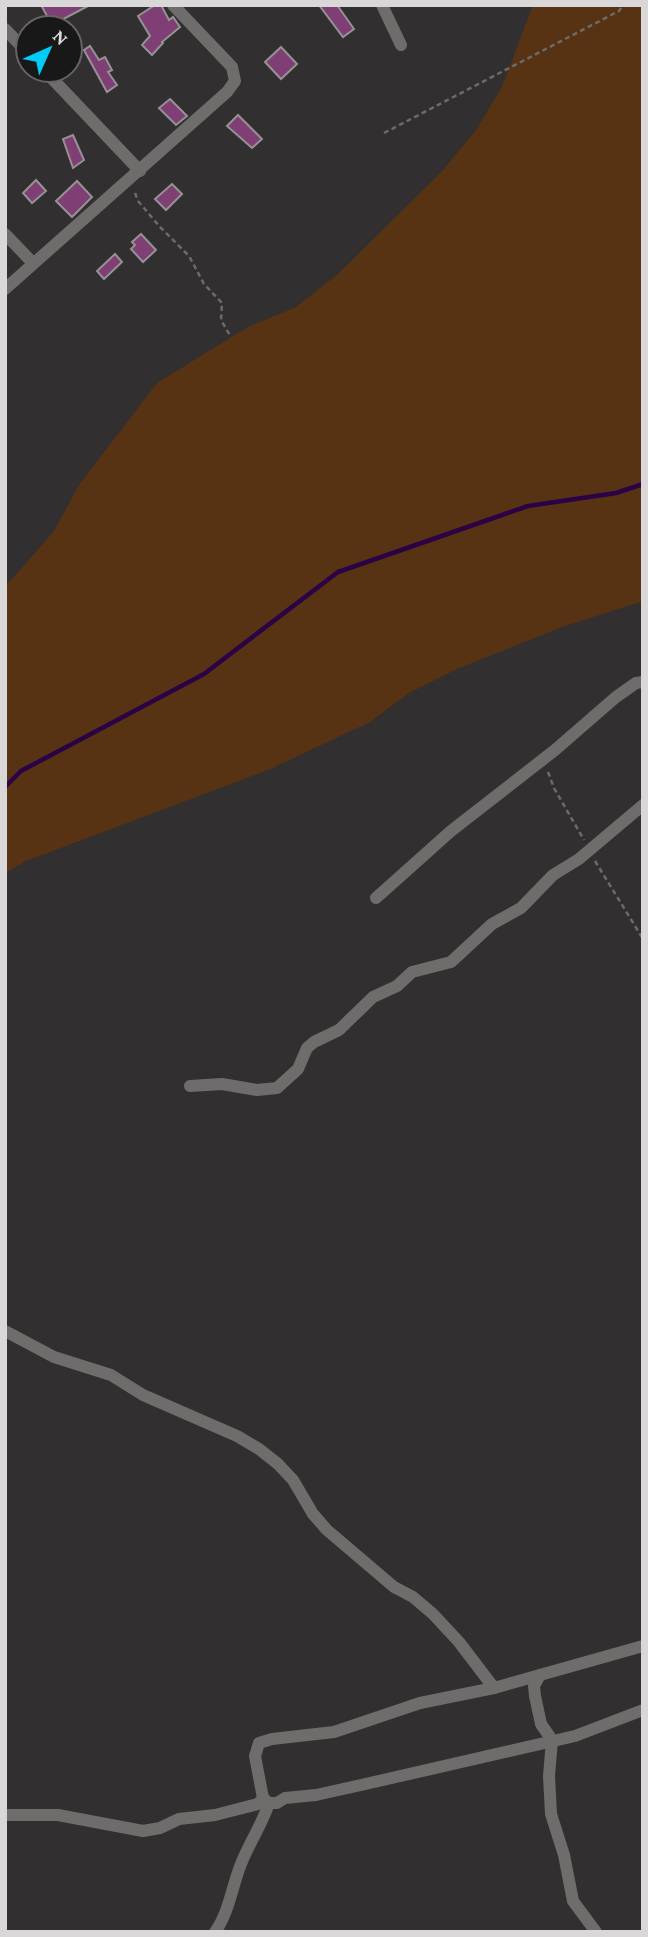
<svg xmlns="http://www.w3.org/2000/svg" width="648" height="1937" font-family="'Crimson Pro',serif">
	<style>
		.green { fill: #583313 }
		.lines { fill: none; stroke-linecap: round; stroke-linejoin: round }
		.stream { stroke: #2b0246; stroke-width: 4.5 }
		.building { fill: #7f3e74; stroke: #949294; stroke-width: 2 }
		.path { stroke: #6d6a6b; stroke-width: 2.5; stroke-dasharray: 5 3.5; stroke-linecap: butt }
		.street { stroke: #6e6d6c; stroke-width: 12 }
	</style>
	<rect width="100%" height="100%" fill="#322f30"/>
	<polygon class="green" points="533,5 643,5 643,601 562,627 459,668 409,693 370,722 268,770 26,861 5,873 5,587 54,531 79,485 157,383 248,327 296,307 338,274 444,169 476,130 502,87"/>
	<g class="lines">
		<polyline class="stream" points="5,787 21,771 204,674 338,572 528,506 616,493 643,484"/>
	</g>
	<g class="building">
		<polygon points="41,5 90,5 52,25"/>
		<polygon points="155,5 161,5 169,20 173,17 180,27 162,42 163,43 152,55 142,45 150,36 138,16"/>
		<polygon points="319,5 337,5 354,29 343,37"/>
		<polygon points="90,46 99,60 105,57 112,70 108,72 117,85 107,92 84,50"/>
		<polygon points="281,47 297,64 281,79 265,62"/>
		<polygon points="170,99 187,116 176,125 159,108"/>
		<polygon points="238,115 262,139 252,148 227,126"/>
		<polygon points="73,135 84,160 73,168 63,139"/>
		<polygon points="36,180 46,191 32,203 23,193"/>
		<polygon points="77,181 92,197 72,217 56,201"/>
		<polygon points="172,184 182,194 166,210 155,199"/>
		<polygon points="141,234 156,250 143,262 131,249 135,245 132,242"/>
		<polygon points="115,254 122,262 104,279 97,271"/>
	</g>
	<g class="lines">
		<g class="path">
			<polyline points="384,133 619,11 623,5"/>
			<polyline points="135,193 138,201 160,227 189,256 204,284 222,303 221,320 231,337"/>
			<polyline points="548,772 554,788 584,840"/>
			<polyline points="595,861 643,939"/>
		</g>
		<g class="street">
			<polyline points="382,5 401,45"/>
			<polyline points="5,29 28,53"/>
			<polyline points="44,70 140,171"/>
			<polyline points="5,234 33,263"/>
			<polyline points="5,289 227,92 235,81 232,67 173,5"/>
			<polyline points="376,898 451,831 555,750 616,697 636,683 643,682"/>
			<polyline points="190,1086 222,1084 257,1090 277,1088 298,1069 307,1048 314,1042 339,1030 373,997 397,986 412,972 451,962 492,924 521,908 553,875 579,859 643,805"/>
			<polyline points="5,1331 54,1357 111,1375 143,1395 237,1436 259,1449 278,1464 293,1480 313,1514 327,1530 394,1587 413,1597 433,1614 459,1642 494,1688"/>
			<polyline points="643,1646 494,1688 420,1703 334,1732 272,1739 259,1743 255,1756 263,1798 269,1803 277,1803 285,1798 316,1795 361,1785 575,1736 643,1710"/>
			<polyline points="540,1675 534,1686 535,1696 541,1724 552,1740 549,1776 551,1814 564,1855 573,1901 596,1932"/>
			<polyline points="5,1815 58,1815 143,1831 160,1828 179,1819 215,1815 258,1804 263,1798"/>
			<path d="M215 1932C229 1913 232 1886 241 1864 249 1843 262 1825 269 1803"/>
		</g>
	</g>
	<rect width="648" height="1937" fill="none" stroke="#d9d7d8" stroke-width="14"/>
	<g transform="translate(49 49) rotate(45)"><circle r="33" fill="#191818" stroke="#666465" stroke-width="2"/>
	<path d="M0-5L12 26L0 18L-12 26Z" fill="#01cbf9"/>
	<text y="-10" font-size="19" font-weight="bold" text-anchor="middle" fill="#d9d7d8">N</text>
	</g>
</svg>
